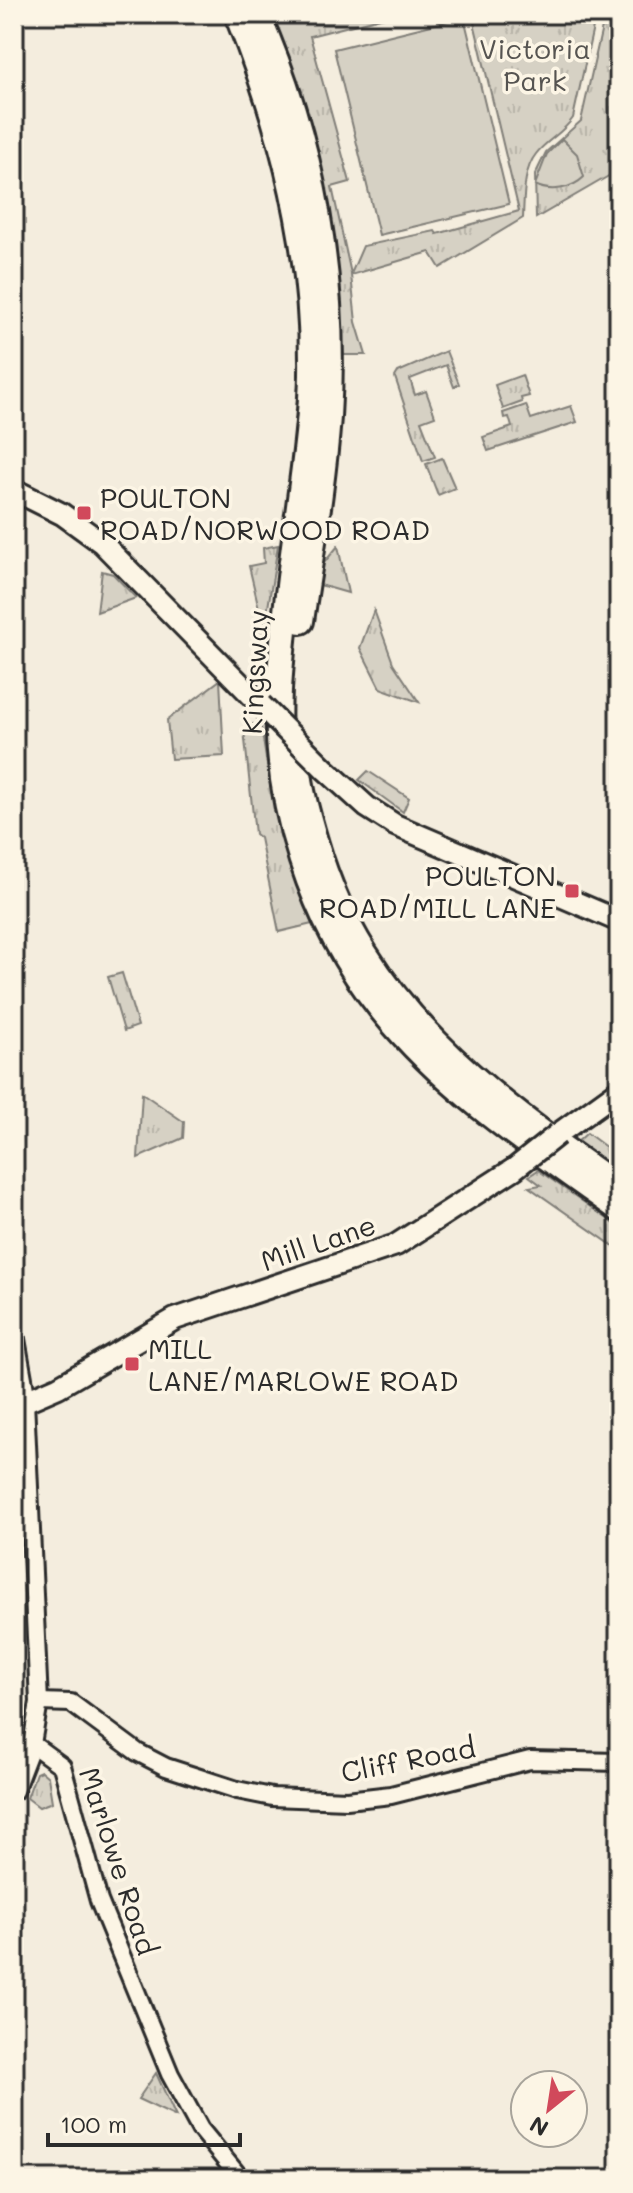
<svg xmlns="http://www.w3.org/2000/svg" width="633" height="2193" font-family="Mali,sans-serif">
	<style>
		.grass { fill: url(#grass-tufts); stroke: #807e78; stroke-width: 2 }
		.green { fill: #d6d1c4; stroke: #807e78; stroke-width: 2 }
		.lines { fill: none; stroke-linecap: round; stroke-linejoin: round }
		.minor-casing { stroke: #2b2b2b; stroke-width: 22 }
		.major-casing { stroke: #2b2b2b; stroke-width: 26 }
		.highway-casing { stroke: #2b2b2b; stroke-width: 30 }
		.minor { stroke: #fcf5e5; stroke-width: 16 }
		.major { stroke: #fcf5e5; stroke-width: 20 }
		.highway { stroke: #fcf5e5; stroke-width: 24 }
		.major-bridge-casing { stroke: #2b2b2b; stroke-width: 26; stroke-linecap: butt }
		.major-bridge { stroke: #fcf5e5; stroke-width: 20 }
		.poi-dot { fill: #d1495b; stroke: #fcf5e5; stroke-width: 3 }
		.labels { text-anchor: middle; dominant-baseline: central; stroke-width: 7; stroke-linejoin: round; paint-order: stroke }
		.park-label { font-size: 28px; fill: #565451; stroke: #fcf5e5 }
		.poi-label { font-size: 28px; fill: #2b2b2b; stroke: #fcf5e5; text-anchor: start }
		.street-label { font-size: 28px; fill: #2b2b2b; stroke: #fcf5e5 }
	</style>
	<defs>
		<pattern id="grass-tufts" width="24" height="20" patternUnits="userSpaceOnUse" patternTransform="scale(2)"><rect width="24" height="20" fill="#d6d1c4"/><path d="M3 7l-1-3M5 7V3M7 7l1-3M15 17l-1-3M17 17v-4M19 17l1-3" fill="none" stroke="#b8b4a9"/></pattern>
	</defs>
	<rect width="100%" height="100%" fill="#f4edde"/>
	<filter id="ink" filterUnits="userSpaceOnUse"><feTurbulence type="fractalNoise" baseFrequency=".0125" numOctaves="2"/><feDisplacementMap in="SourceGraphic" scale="16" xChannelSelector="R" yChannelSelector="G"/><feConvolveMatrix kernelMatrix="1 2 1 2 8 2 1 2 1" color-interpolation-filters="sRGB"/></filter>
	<g filter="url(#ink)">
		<g class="grass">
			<path d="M270 14H396L310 36 350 182 332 187 351 274 363 246 435 231 437 234 519 211 472 14H596L573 118C563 133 547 140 536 154 523 170 524 198 523 218L440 268 430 252 351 275 356 322 366 355H344L336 244 313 132Z"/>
			<polygon points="605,14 615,14 619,170 536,218 535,175 546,152 581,121"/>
			<polygon points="446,351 459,384 454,387 446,365 410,379 415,395 426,391 435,416 421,421 435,457 423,461 395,377 398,372"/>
			<polygon points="522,375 529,396 521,398 522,402 503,409 495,385"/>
			<polygon points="526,405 531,419 571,406 577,422 488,451 483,437 512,427 509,417 504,418 503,413"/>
			<polygon points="442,458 455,488 438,495 426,464"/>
			<polygon points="278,545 263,639 257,636 261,617 249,566 264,563 263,548"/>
			<polygon points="338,546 348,593 320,585 323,564"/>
			<polygon points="102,571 113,574 136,598 97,612"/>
			<polygon points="374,610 393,663 419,702 380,688 360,648"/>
			<polygon points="220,680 224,756 171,759 167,720"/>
			<path d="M253 724 261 726C271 794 283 861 312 924L279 932 260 838 255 834 244 730Z"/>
			<polygon points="368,771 409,798 403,812 359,780"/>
			<polygon points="122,973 138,1026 124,1031 108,977"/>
			<polygon points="142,1093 184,1122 183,1138 138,1158"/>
			<polygon points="587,1133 619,1157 619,1175 575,1144"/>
			<polygon points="538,1170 619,1227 619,1250 529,1187 541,1185 529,1176"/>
			<polygon points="41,1771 48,1777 52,1802 39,1807 27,1798 36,1773"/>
			<polygon points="156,2073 176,2117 138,2099"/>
		</g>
		<g class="green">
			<polygon points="464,17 509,204 379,235 334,49"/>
			<path d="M562 139 577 154 584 177C572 189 550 193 535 185L547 154Z"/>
		</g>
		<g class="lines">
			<defs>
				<g id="minor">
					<polyline points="39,1702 71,1703 137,1752 166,1767 237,1790 272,1797 347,1800 391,1795 530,1760 619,1762"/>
					<polyline points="32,1744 62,1766 99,1901 170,2074 200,2129 241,2179"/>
					<polyline points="14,1791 32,1744 39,1702 25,1401"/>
				</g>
				<g id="major">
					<polyline points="14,490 62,514 102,543 261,705"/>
					<polyline points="325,769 367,807 395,825 619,921"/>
					<polyline points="558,1134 619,1090"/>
					<polyline points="14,1339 25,1401"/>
					<polyline points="14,1406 58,1387 175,1319 396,1245 514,1169"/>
				</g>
				<g id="highway">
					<path d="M237 14C283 128 314 251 312 375 311 424 303 473 297 522 290 578 282 634 279 690 273 803 311 922 382 1010 447 1091 535 1149 619 1209"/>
					<path d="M257 14C313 139 337 280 328 417 323 485 311 553 301 621"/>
					<path d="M298 762C300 790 308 817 316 844 363 1006 488 1096 619 1188"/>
				</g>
			</defs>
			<use href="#minor" class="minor-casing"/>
			<use href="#major" class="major-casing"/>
			<use href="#highway" class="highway-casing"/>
			<use href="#minor" class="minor"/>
			<use href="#major" class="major"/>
			<use href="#highway" class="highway"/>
			<defs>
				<g id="major-bridge">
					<polyline points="261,705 325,769"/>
					<polyline points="514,1169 558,1134"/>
				</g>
			</defs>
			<use href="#major-bridge" class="major-bridge-casing"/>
			<use href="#major-bridge" class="major-bridge"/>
		</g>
	</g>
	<g class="poi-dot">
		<rect x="76" y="505" width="16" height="16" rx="4"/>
		<rect x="564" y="883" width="16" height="16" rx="4"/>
		<rect x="124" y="1356" width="16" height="16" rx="4"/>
	</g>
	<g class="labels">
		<g class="park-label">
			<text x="535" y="48">Victoria<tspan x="535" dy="32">Park</tspan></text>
		</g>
		<g class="poi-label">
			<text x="100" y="497">POULTON<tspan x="100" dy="32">ROAD/NORWOOD ROAD</tspan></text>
			<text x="556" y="875" text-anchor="end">POULTON<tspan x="556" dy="32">ROAD/MILL LANE</tspan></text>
			<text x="148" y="1348">MILL<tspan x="148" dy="32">LANE/MARLOWE ROAD</tspan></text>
		</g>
		<g class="street-label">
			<text transform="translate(254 672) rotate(-87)">Kingsway</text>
			<text transform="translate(318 1242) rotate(-19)">Mill Lane</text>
			<text transform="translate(408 1759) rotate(-11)">Cliff Road</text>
			<text transform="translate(119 1861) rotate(72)">Marlowe Road</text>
		</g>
	</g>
	<rect width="633" height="2193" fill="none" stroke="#fcf5e5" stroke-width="48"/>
	<rect x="24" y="24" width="585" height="2145" fill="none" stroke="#2b2b2b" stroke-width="3" filter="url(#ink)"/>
	<g transform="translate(549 2109) rotate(210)"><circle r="38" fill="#fcf5e5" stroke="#a8a49b" stroke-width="2"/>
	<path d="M0-6L14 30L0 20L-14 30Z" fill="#d1495b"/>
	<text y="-12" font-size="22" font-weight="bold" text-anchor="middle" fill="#2b2b2b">N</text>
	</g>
	<path d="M48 2133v12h192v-12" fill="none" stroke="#2b2b2b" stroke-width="4"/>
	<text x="60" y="2133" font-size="24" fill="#2b2b2b" stroke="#fcf5e5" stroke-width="6" paint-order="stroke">100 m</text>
</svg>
